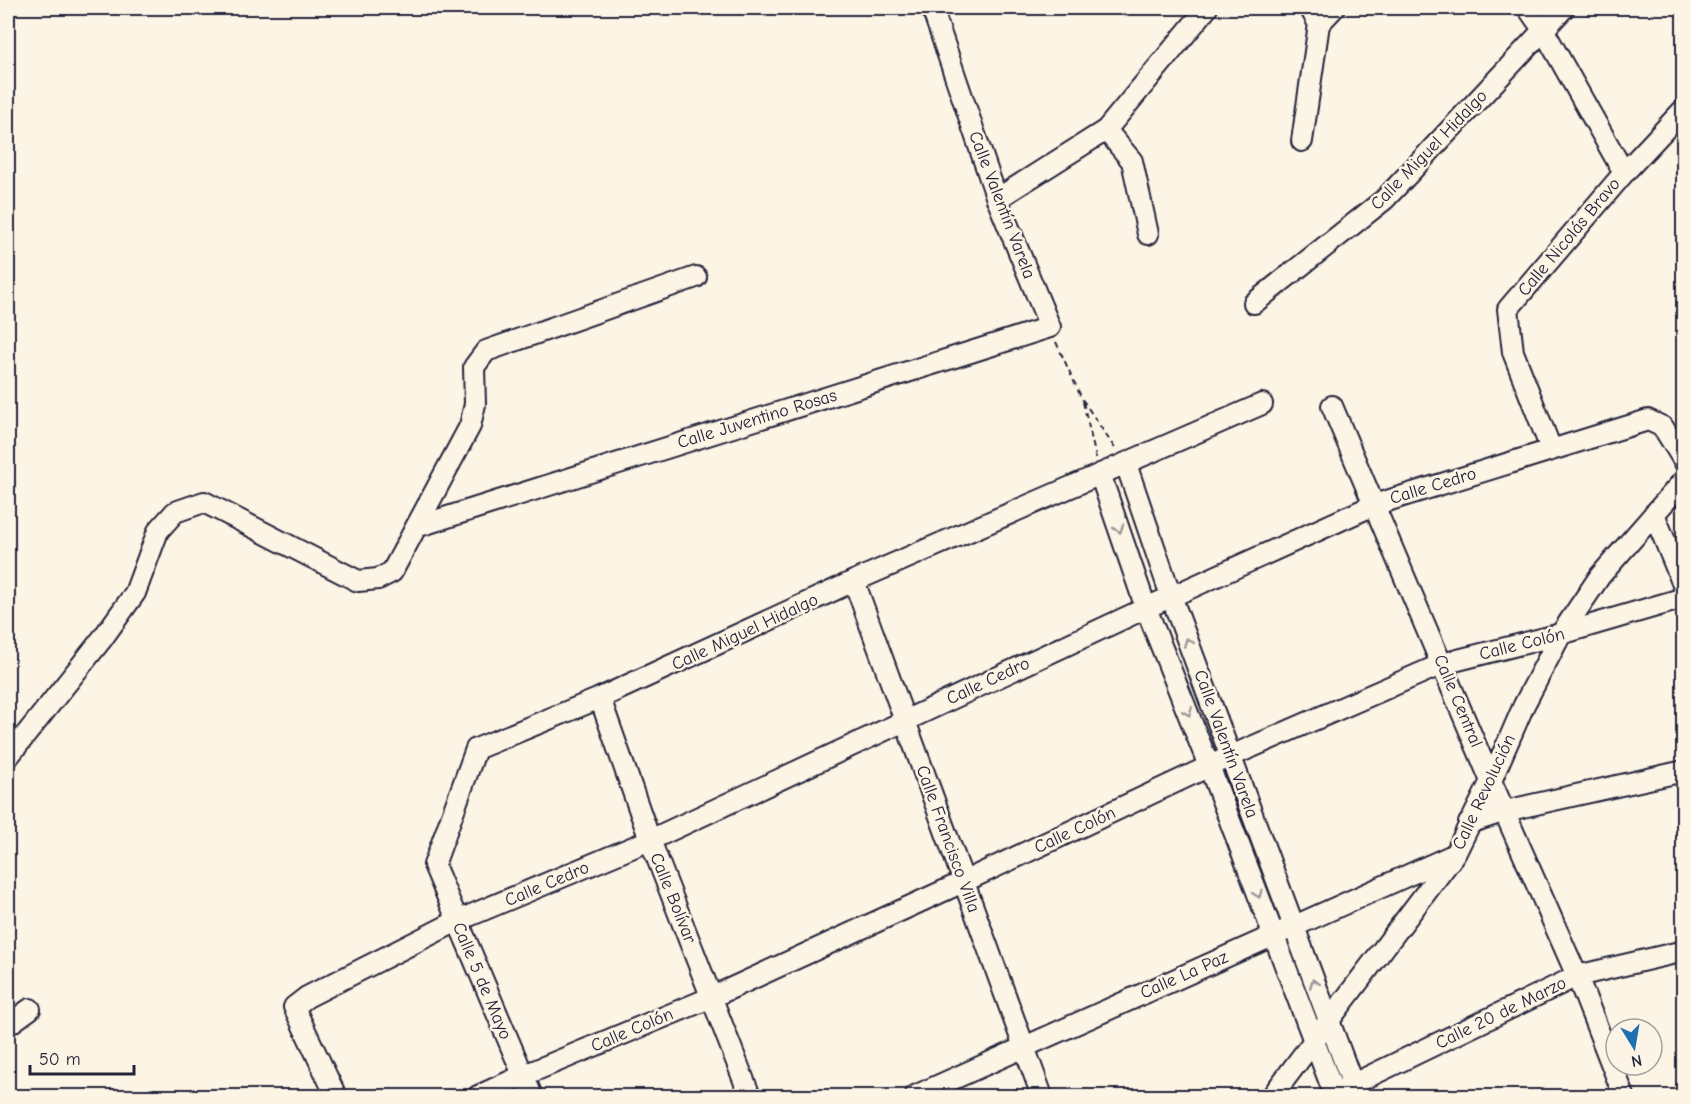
<svg xmlns="http://www.w3.org/2000/svg" width="1691" height="1104" font-family="'Comic Neue',sans-serif">
	<style>
		.lines { fill: none; stroke-linecap: round; stroke-linejoin: round }
		.minor-casing { stroke: #22223b; stroke-width: 24 }
		.path { stroke: #22223b; stroke-width: 2; stroke-dasharray: 6 4.5; stroke-linecap: butt }
		.minor { stroke: #fcf5e5; stroke-width: 20 }
		.oneway { stroke: #9a9698 }
		.labels { text-anchor: middle; dominant-baseline: central; stroke-width: 5; stroke-linejoin: round; paint-order: stroke }
		.street-label { font-size: 18px; fill: #22223b; stroke: #fcf5e5 }
	</style>
	<rect width="100%" height="100%" fill="#fcf5e5"/>
	<filter id="ink" filterUnits="userSpaceOnUse"><feTurbulence type="fractalNoise" baseFrequency=".0167" numOctaves="2"/><feDisplacementMap in="SourceGraphic" scale="12" xChannelSelector="R" yChannelSelector="G"/><feConvolveMatrix kernelMatrix="1 2 1 2 8 2 1 2 1" color-interpolation-filters="sRGB"/></filter>
	<g filter="url(#ink)">
		<g class="lines">
			<defs>
				<g id="minor">
					<polyline points="1310,8 1319,24"/>
					<polyline points="1528,8 1544,31 1624,173"/>
					<polyline points="1319,24 1334,8"/>
					<polyline points="1106,130 1132,161 1148,234"/>
					<polyline points="1302,141 1319,24"/>
					<polyline points="997,199 1106,130 1207,8"/>
					<polyline points="1254,303 1385,199 1564,8"/>
					<polyline points="1332,406 1491,781 1577,976 1624,1096"/>
					<polyline points="1551,449 1513,352 1508,309 1624,173 1684,109"/>
					<polyline points="1126,464 1171,596 1357,1096"/>
					<polyline points="1100,474 1146,608 1209,766 1335,1096"/>
					<polyline points="1654,514 1684,587"/>
					<polyline points="416,527 470,426 475,404 474,367 486,351 696,277"/>
					<polyline points="854,581 1042,1096"/>
					<polyline points="600,698 650,840 750,1096"/>
					<polyline points="8,757 102,639 135,593 158,531 175,512 204,502 358,581 378,579 392,572 416,527 1050,327 997,199 932,8"/>
					<polyline points="1469,823 1505,811 1684,771"/>
					<polyline points="8,1025 30,1009"/>
					<polyline points="1343,1089 1577,976 1684,951"/>
					<polyline points="336,1096 294,1007 307,997 457,921 650,840 1146,608 1374,505 1648,420 1663,427 1684,461"/>
					<polyline points="478,1096 522,1076 712,997 963,882 1231,756 1442,664 1561,634 1684,598"/>
					<polyline points="532,1096 434,865 476,749 600,698 854,581 1262,404"/>
					<polyline points="915,1096 1451,856"/>
					<polyline points="1272,1096 1455,854 1491,781 1524,705 1561,634 1600,576 1684,480"/>
				</g>
			</defs>
			<use href="#minor" class="minor-casing"/>
			<g class="path">
				<polyline points="1056,342 1082,399 1116,450"/>
				<polyline points="1083,402 1096,458"/>
			</g>
			<use href="#minor" class="minor"/>
		</g>
		<defs><path id="oneway-chevron" d="M-2-3.5L2.5 0L-2 3.5" fill="none" stroke-width="1.6" stroke-linecap="round" stroke-linejoin="round" transform="scale(1.5)"/></defs>
		<g class="oneway">
			<use href="#oneway-chevron" transform="translate(1119 529) rotate(71)"/>
			<use href="#oneway-chevron" transform="translate(1188 642) rotate(-111)"/>
			<use href="#oneway-chevron" transform="translate(1188 712) rotate(68)"/>
			<use href="#oneway-chevron" transform="translate(1258 894) rotate(69)"/>
			<use href="#oneway-chevron" transform="translate(1314 983) rotate(-111)"/>
		</g>
	</g>
	<g class="labels">
		<g class="street-label">
			<text transform="translate(1429 150) rotate(-46)">Calle Miguel Hidalgo</text>
			<text transform="translate(1002 205) rotate(69)">Calle Valentín Varela</text>
			<text transform="translate(1569 237) rotate(-50)">Calle Nicolás Bravo</text>
			<text transform="translate(757 419) rotate(-17)">Calle Juventino Rosas</text>
			<text transform="translate(1433 486) rotate(-17)">Calle Cedro</text>
			<text transform="translate(745 632) rotate(-25)">Calle Miguel Hidalgo</text>
			<text transform="translate(1522 644) rotate(-14)">Calle Colón</text>
			<text transform="translate(988 681) rotate(-25)">Calle Cedro</text>
			<text transform="translate(1458 701) rotate(67)">Calle Central</text>
			<text transform="translate(1226 744) rotate(70)">Calle Valentín Varela</text>
			<text transform="translate(1484 792) rotate(-65)">Calle Revolución</text>
			<text transform="translate(1075 830) rotate(-25)">Calle Colón</text>
			<text transform="translate(948 839) rotate(70)">Calle Francisco Villa</text>
			<text transform="translate(547 884) rotate(-23)">Calle Cedro</text>
			<text transform="translate(673 898) rotate(68)">Calle Bolívar</text>
			<text transform="translate(1184 975) rotate(-24)">Calle La Paz</text>
			<text transform="translate(482 981) rotate(67)">Calle 5 de Mayo</text>
			<text transform="translate(1501 1013) rotate(-26)">Calle 20 de Marzo</text>
			<text transform="translate(632 1030) rotate(-23)">Calle Colón</text>
		</g>
	</g>
	<rect width="1691" height="1104" fill="none" stroke="#fcf5e5" stroke-width="30"/>
	<rect x="15" y="15" width="1661" height="1074" fill="none" stroke="#22223b" stroke-width="2" filter="url(#ink)"/>
	<g transform="translate(1634 1047) rotate(169)"><circle r="28" fill="#fcf5e5" stroke="#a5a1a1" stroke-width="1.5"/>
	<path d="M0-4.5L10 22L0 15L-10 22Z" fill="#1f6fb2"/>
	<text y="-9" font-size="16" font-weight="bold" text-anchor="middle" fill="#22223b">N</text>
	</g>
	<path d="M30 1065v9h104v-9" fill="none" stroke="#22223b" stroke-width="3"/>
	<text x="39" y="1065" font-size="18" fill="#22223b" stroke="#fcf5e5" stroke-width="4.5" paint-order="stroke">50 m</text>
</svg>
